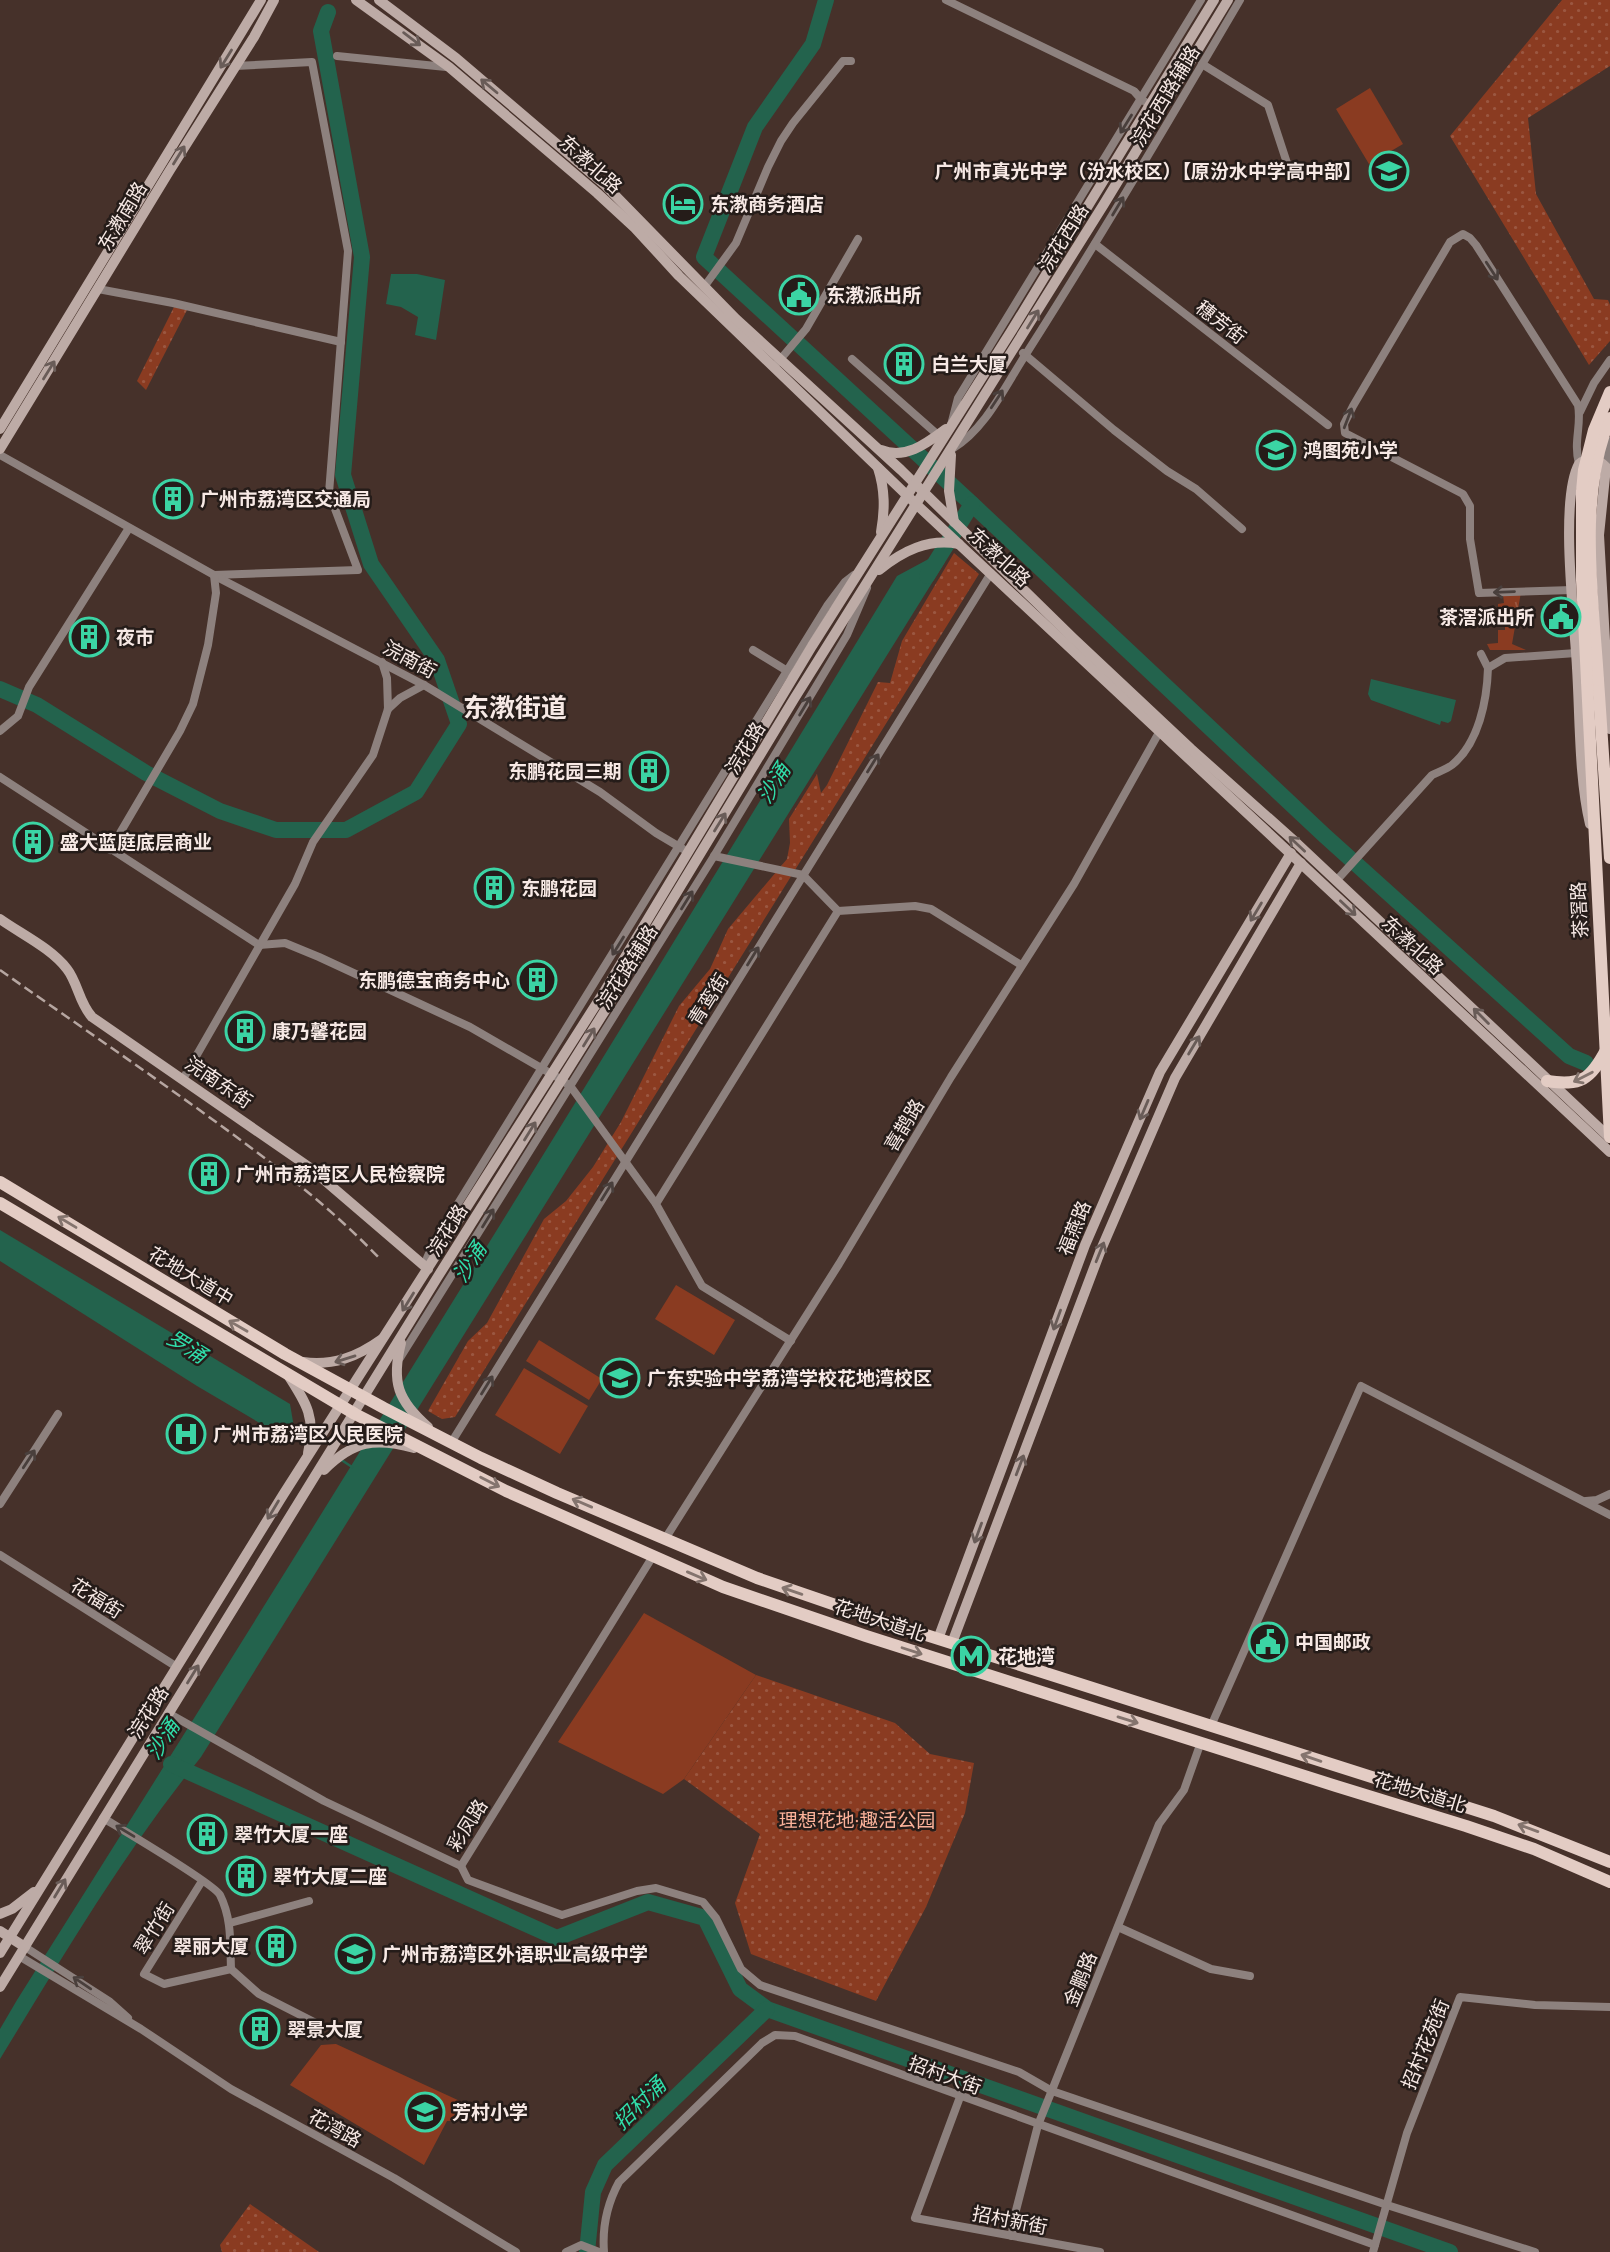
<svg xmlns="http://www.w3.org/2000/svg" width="1610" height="2252" font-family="Manrope,'Noto Sans SC',sans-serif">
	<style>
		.grass { fill: url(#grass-tufts) }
		.park { fill: url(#park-dots) }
		.pitch { fill: #8a3b21 }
		.water { fill: #23634d }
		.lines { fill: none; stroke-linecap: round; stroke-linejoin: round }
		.stream { stroke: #23634d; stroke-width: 2.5 }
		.river { stroke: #23634d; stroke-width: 16 }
		.street { stroke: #8d817e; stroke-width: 8 }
		.secondary { stroke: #bdaba6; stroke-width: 10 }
		.primary { stroke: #e3ccc4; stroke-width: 12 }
		.rail { stroke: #b6a6a1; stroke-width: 2.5; stroke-dasharray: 10 5; stroke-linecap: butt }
		.primary-bridge { stroke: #e3ccc4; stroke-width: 12 }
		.oneway { stroke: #695c58 }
		.oneway2 { stroke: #493f3c }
		.oneway3 { stroke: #84746e }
		.labels { text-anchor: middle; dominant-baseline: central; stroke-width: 5; stroke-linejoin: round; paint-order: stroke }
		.street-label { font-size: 19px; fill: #f7e9e5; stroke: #251c19 }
		.poi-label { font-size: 19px; font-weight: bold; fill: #f7e9e5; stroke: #251c19; text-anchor: start }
		.park-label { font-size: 19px; fill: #fbb29a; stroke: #251c19 }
		.water-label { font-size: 21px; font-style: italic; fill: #30deaa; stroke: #251c19 }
		.district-label { font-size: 26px; font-weight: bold; fill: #f7e9e5; stroke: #251c19 }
	</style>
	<defs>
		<pattern id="grass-tufts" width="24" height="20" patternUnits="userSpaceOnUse" patternTransform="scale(1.75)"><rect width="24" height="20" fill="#8a3b21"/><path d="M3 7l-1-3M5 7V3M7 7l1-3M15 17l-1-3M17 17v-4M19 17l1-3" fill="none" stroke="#9b5741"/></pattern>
		<pattern id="park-dots" width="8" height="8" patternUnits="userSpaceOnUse" patternTransform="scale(1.75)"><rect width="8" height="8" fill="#8a3b21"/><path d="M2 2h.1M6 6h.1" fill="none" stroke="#9b5741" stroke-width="1.8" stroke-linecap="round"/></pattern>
	</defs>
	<rect width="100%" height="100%" fill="#46312a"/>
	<polygon class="grass" points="1521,592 1512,644 1526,650 1490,650 1487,644 1498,643 1498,630 1505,630 1505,622 1509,621 1509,614 1498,615 1498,604 1504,603 1503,595"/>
	<g class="park">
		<polygon points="1562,0 1610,0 1610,66 1528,118 1536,194 1594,299 1608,300 1610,305 1610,341 1589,365 1450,136"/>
		<polygon points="174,307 187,310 146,390 137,381"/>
		<polygon points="954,553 979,574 455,1417 442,1419 428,1411 468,1341 487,1323 544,1219 566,1201 593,1167 621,1122 679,1006 710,969 728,929 787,859 790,843 789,819 817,774 821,793 827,785 878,682 890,683 902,641"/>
		<polygon points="756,1675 895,1723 930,1754 974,1763 965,1813 926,1907 876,2001 751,1954 735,1903 760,1834 684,1779"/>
		<polygon points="250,2204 319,2252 222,2252 220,2245"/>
	</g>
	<g class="pitch">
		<polygon points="1370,88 1403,144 1369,164 1336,109"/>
		<polygon points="676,1285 735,1320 714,1355 655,1319"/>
		<polygon points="539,1340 602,1379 589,1400 526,1361"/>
		<polygon points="524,1368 588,1406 560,1454 495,1415"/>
		<polygon points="644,1613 756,1675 684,1779 663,1794 558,1742"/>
		<polygon points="335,2044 336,2044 499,2119 447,2121 424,2165 290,2085 321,2045"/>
	</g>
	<g class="water">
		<polygon points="391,274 417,274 445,280 436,340 415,335 418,317 401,307 386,304"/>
		<path d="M936 555 945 562 201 1757C125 1851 63 1956 0 2059V2029L17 2000C315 1528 607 1053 897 576Z"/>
		<polygon points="1371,679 1456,700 1451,721 1448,723 1441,721 1440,725 1371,700 1368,694"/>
		<polygon points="0,1230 290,1404 296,1439 280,1435 197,1386 0,1261"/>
	</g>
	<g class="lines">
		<g class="stream">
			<polyline points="292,1430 307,1439"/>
			<polyline points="340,1459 352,1467"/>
		</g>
		<g class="river">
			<polyline points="826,0 813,44 755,127 704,257 972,504 1324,835 1569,1056 1586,1063"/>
			<polyline points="927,576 972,504"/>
			<polyline points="0,689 37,705 146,773 220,811 276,830 346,830 416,792 459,724 437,660 371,564 343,475 362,257 321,31 328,12"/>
			<polyline points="171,1764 557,1938 648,1902 705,1918 740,1989 767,2009 1450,2252"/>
			<polyline points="587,2252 593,2192 605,2165 767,2009"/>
		</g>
		<g class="street">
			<polyline points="946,0 1134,91 1141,99 1160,112"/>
			<polyline points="337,56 446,67"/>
			<polyline points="1202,64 1268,105 1287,163"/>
			<polyline points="1095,244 1328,425"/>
			<polyline points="704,287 736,243 768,167 781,141 793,123 843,61 851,61"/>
			<polyline points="98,289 173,303 341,342"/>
			<polyline points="1023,353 1114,430 1167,471 1196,489 1242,529"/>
			<polyline points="852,359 938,435"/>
			<polyline points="778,362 806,329 858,239"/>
			<polyline points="1580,412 1594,383 1610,360"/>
			<polyline points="951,425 958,398 1201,0"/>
			<path d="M952 449C986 429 1005 386 1026 354 1100 238 1170 119 1240 0"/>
			<polyline points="0,455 214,575 358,570 329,493 348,251 312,62 235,66"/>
			<polyline points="1606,467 1610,441"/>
			<polyline points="217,577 424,685 600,792 656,833 683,849"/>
			<path d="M1572 590 1479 593 1470 539V506L1463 494 1345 433 1344 424 1353 406 1450 242 1463 234 1470 238 1476 245 1578 405C1582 425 1573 441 1579 464"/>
			<polyline points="753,650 789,672"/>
			<polyline points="1481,654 1488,668"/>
			<polyline points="388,709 400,698 424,685"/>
			<polyline points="0,731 18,716 29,687 129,528"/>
			<polyline points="0,777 259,945 285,943 319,957 470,1027 562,1080 571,1087 656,1204"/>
			<polyline points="110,850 180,731 193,704 208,645 216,593 214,575"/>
			<polyline points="714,856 803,875 838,911"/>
			<path d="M1336 881 1432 775C1438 772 1447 769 1452 765 1479 743 1487 700 1488 668L1505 658 1576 653"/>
			<polyline points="183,1079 295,884 313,842 373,755 388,709 387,678 382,662"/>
			<polyline points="428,1268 427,1258 433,1244 827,606 845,582 854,575"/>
			<polyline points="791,1341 702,1286 656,1204 838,911 915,906 931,909 1021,965"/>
			<polyline points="400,1358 714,856 847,635 867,588"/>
			<polyline points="451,1443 991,573"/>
			<polyline points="1586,1501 1597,1500 1610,1494"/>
			<polyline points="0,1504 58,1414"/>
			<polyline points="665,1539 839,1264 951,1077 1074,884 1161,729"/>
			<polyline points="0,1555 177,1667"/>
			<polyline points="168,1713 324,1801 461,1866 653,1556"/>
			<polyline points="1211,1726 1361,1386 1610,1515"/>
			<path d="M103 1818C121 1829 213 1883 220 1895 232 1919 230 1943 231 1969L164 1984 144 1974 202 1881"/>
			<polyline points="461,1866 468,1880 562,1915 637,1891 656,1888 703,1902 716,1918 741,1969 760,1985 1019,2072 1052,2091 1387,2205 1535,2252"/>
			<polyline points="230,1923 309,1901"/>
			<polyline points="1118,1927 1211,1969 1250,1976"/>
			<polyline points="25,1947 109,2001 128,2018"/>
			<polyline points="19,1956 141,2029 231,2089 394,2178 516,2252"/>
			<polyline points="231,1969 259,1994 316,2023"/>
			<polyline points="960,2097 915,2218 1100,2252"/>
			<polyline points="1012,2236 1013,2222 1038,2125 1159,1824 1184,1790 1201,1742"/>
			<polyline points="566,2252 581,2245 599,2252"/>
			<path d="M604 2252C602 2226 607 2204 619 2182L762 2043 775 2035 795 2036 1375 2245"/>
			<polyline points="1373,2252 1407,2133 1460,1997 1535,2005 1610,2007"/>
		</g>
		<g class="secondary">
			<polyline points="356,0 449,67 597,193 635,228 679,276 917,505 1610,1152"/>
			<polyline points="379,0 456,58 605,185 736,319 901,470 1073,638 1191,749 1291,838 1610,1138"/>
			<polyline points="0,429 261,0"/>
			<polyline points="0,449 170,170 254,37 274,0"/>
			<path d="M881 450C906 460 927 443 946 429"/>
			<polyline points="951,455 949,491 954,522"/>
			<path d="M878 468C885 490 885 509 881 532"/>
			<path d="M879 570C903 551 928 538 959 544"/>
			<path d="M1590 824C1579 779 1580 715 1577 668 1575 623 1559 500 1579 464 1587 457 1599 459 1606 467L1599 535 1610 729"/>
			<path d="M0 919C21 934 51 948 67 969 78 983 79 1003 92 1017L309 1167 428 1269"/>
			<path d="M401 1343C391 1382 398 1401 428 1427"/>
			<path d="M303 1362C333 1366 357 1357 382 1339"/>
			<path d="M288 1375C307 1404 316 1418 308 1453"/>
			<path d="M324 1470C353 1441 375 1437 414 1448"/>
			<polyline points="938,1639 1085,1245 1160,1072 1291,853"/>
			<polyline points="952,1643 1100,1252 1175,1078 1301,863"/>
			<polyline points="0,1914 12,1909 34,1892"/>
			<polyline points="0,1931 25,1947"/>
			<polyline points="0,1953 283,1495 604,992 812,646 1012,330 1214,0"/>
			<polyline points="0,1987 437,1278 606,1009 794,699 1104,204 1228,0"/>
		</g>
		<g class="primary">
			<polyline points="1598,680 1610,858"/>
			<polyline points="1587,681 1610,1137"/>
			<path d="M1547 1081C1581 1086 1590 1080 1606 1050"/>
			<polyline points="0,1182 285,1354 384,1408 481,1458 557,1493 757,1578 879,1620 1494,1816 1610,1862"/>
			<polyline points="0,1203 355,1414 506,1491 687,1571 723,1587 866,1636 1336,1786 1466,1826 1534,1849 1610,1882"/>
		</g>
		<path class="rail" d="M0 970C68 1018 137 1065 205 1114 267 1159 328 1204 381 1260"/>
		<g class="primary-bridge">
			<path d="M1598 680C1593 597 1577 496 1610 418"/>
			<polyline points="1587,681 1582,580 1582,491 1584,470 1594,430 1610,392"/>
		</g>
	</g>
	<defs><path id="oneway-shaft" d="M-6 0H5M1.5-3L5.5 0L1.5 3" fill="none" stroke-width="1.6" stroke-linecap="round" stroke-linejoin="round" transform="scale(1.75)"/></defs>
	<g class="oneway">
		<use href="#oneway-shaft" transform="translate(412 39) rotate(37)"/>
		<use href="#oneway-shaft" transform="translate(226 59) rotate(122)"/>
		<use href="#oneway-shaft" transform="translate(489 86) rotate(-140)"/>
		<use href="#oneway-shaft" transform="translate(179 155) rotate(-58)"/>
		<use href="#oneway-shaft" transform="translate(1033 319) rotate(-58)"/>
		<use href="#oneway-shaft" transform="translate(49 370) rotate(-58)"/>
		<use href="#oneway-shaft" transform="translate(720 822) rotate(-58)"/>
		<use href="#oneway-shaft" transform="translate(1297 844) rotate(-137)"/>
		<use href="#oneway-shaft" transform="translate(1348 908) rotate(43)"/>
		<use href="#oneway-shaft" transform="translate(1256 912) rotate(121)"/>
		<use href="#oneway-shaft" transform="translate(1481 1016) rotate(-135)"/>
		<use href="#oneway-shaft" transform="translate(589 1037) rotate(-58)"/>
		<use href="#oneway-shaft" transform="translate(1194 1045) rotate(-59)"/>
		<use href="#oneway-shaft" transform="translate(1144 1110) rotate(113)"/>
		<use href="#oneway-shaft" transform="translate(530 1131) rotate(-58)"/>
		<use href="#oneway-shaft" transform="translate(1100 1252) rotate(-68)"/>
		<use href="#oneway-shaft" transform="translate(408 1302) rotate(122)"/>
		<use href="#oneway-shaft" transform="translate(1057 1320) rotate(110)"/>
		<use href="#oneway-shaft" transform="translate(345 1359) rotate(163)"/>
		<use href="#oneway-shaft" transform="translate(1020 1465) rotate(-69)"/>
		<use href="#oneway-shaft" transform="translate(273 1510) rotate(121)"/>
		<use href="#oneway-shaft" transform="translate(978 1533) rotate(110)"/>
		<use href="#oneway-shaft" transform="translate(193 1674) rotate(-58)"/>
		<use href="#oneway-shaft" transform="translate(60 1888) rotate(-59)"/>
	</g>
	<g class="oneway2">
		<use href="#oneway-shaft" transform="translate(1126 124) rotate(122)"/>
		<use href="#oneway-shaft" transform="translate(1118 206) rotate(-59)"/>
		<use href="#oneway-shaft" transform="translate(1492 271) rotate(57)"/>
		<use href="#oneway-shaft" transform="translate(997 399) rotate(-57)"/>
		<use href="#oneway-shaft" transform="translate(1348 418) rotate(-69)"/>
		<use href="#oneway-shaft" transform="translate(1504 592) rotate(178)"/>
		<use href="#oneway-shaft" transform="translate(805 706) rotate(-59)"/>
		<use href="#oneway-shaft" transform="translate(873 763) rotate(-58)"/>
		<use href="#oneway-shaft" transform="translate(687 900) rotate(-58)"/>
		<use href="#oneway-shaft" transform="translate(618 946) rotate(122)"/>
		<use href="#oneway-shaft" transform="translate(753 956) rotate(-58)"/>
		<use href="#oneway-shaft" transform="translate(607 1191) rotate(-58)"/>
		<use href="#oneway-shaft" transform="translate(488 1218) rotate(-58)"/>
		<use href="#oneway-shaft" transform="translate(487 1385) rotate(-58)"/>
		<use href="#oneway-shaft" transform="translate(29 1459) rotate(-57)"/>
		<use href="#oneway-shaft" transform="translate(125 1831) rotate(-149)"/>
		<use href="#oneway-shaft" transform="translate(82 1983) rotate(-146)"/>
	</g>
	<g class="oneway3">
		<use href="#oneway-shaft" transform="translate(1583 1077) rotate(153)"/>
		<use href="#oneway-shaft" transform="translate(67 1222) rotate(-149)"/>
		<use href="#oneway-shaft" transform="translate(238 1326) rotate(-150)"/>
		<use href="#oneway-shaft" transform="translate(490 1482) rotate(27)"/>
		<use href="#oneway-shaft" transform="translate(582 1503) rotate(-157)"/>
		<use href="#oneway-shaft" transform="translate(697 1576) rotate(23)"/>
		<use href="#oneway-shaft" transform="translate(792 1591) rotate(-161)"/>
		<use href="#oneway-shaft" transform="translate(912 1651) rotate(18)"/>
		<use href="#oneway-shaft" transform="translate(1128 1720) rotate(17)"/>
		<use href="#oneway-shaft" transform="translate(1311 1758) rotate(-161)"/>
		<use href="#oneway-shaft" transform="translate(1528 1828) rotate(-160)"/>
	</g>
	<defs>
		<symbol id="school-ring" viewBox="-11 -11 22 22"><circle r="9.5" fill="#251c19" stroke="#3bd4a4" stroke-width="1.5"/><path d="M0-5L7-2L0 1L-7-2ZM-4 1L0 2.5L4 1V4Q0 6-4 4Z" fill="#3bd4a4"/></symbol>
		<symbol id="hotel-ring" viewBox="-11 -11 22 22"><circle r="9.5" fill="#251c19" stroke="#3bd4a4" stroke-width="1.5"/><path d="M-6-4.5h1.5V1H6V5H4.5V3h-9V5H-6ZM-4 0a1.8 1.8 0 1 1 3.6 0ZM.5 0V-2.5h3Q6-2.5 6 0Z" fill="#3bd4a4"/></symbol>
		<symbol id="civic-ring" viewBox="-11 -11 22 22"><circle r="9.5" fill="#251c19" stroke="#3bd4a4" stroke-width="1.5"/><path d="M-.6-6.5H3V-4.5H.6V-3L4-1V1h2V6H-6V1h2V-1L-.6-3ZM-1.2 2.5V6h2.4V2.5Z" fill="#3bd4a4"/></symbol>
		<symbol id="building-ring" viewBox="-11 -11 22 22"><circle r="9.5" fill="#251c19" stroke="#3bd4a4" stroke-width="1.5"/><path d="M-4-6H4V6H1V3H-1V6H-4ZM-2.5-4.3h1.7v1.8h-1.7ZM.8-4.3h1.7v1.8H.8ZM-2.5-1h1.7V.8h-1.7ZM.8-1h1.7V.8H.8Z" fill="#3bd4a4"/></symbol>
		<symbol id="hospital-ring" viewBox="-11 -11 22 22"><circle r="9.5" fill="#251c19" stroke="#3bd4a4" stroke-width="1.5"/><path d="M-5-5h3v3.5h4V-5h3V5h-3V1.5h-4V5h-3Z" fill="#3bd4a4"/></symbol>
		<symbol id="metro-ring" viewBox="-11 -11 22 22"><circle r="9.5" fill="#251c19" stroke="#3bd4a4" stroke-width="1.5"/><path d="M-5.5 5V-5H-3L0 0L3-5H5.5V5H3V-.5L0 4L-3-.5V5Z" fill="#3bd4a4"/></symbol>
	</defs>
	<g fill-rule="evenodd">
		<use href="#school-ring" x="1367" y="149" width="44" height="44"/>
		<use href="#hotel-ring" x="661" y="182" width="44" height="44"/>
		<use href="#civic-ring" x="777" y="273" width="44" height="44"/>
		<use href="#building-ring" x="882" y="342" width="44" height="44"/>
		<use href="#school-ring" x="1254" y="428" width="44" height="44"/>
		<use href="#building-ring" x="151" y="477" width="44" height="44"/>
		<use href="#civic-ring" x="1539" y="595" width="44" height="44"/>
		<use href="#building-ring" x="67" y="615" width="44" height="44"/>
		<use href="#building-ring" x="627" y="749" width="44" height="44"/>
		<use href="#building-ring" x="11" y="820" width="44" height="44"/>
		<use href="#building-ring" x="472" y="866" width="44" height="44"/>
		<use href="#building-ring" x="515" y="958" width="44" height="44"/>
		<use href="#building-ring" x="223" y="1009" width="44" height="44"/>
		<use href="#building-ring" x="187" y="1152" width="44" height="44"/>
		<use href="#school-ring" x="598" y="1356" width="44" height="44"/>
		<use href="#hospital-ring" x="164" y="1412" width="44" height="44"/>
		<use href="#civic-ring" x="1246" y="1620" width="44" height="44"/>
		<use href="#metro-ring" x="949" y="1634" width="44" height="44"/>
		<use href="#building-ring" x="185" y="1812" width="44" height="44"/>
		<use href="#building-ring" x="224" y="1854" width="44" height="44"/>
		<use href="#building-ring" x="254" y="1924" width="44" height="44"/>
		<use href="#school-ring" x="333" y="1932" width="44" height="44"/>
		<use href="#building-ring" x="238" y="2007" width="44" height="44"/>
		<use href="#school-ring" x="403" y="2090" width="44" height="44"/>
	</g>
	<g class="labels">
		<g class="street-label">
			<text transform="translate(1165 96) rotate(-59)">浣花西路辅路</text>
			<text transform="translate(591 164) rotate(42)">东漖北路</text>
			<text transform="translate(122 216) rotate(-59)">东漖南路</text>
			<text transform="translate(1063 238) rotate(-58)">浣花西路</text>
			<text transform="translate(1221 322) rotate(38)">穗芳街</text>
			<text transform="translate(1000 557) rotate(43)">东漖北路</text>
			<text transform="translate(410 659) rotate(28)">浣南街</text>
			<text transform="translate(745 748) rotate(-59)">浣花路</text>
			<text transform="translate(1579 910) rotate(-93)">茶滘路</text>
			<text transform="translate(1413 945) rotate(43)">东漖北路</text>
			<text transform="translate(627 967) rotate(-58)">浣花路辅路</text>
			<text transform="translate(708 999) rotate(-58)">青鸾街</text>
			<text transform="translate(219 1082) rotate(34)">浣南东街</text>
			<text transform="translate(904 1125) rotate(-59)">喜鹊路</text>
			<text transform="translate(1074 1228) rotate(-68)">福燕路</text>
			<text transform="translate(447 1230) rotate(-58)">浣花路</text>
			<text transform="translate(191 1276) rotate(31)">花地大道中</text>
			<text transform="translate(97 1598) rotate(32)">花福街</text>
			<text transform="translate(880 1620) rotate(18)">花地大道北</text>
			<text transform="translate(148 1712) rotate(-58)">浣花路</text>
			<text transform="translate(1420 1792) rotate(17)">花地大道北</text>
			<text transform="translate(467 1825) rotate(-58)">彩凤路</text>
			<text transform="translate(154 1928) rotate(-58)">翠竹街</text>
			<text transform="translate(1080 1979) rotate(-68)">金鹏路</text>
			<text transform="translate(1425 2044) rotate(-68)">招村花苑街</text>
			<text transform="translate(945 2075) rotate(20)">招村大街</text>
			<text transform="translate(335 2128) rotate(29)">花湾路</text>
			<text transform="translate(1010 2220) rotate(11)">招村新街</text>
		</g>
		<g class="poi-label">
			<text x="1362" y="171" text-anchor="end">广州市真光中学（汾水校区）【原汾水中学高中部】</text>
			<text x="710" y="204">东漖商务酒店</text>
			<text x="826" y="295">东漖派出所</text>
			<text x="931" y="364">白兰大厦</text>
			<text x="1303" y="450">鸿图苑小学</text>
			<text x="200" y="499">广州市荔湾区交通局</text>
			<text x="1534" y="617" text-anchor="end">茶滘派出所</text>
			<text x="116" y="637">夜市</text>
			<text x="622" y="771" text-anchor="end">东鹏花园三期</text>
			<text x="60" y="842">盛大蓝庭底层商业</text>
			<text x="521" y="888">东鹏花园</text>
			<text x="510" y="980" text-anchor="end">东鹏德宝商务中心</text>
			<text x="272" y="1031">康乃馨花园</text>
			<text x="236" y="1174">广州市荔湾区人民检察院</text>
			<text x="647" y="1378">广东实验中学荔湾学校花地湾校区</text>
			<text x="213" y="1434">广州市荔湾区人民医院</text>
			<text x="1295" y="1642">中国邮政</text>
			<text x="998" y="1656">花地湾</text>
			<text x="234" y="1834">翠竹大厦一座</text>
			<text x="273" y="1876">翠竹大厦二座</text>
			<text x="249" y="1946" text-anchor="end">翠丽大厦</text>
			<text x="382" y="1954">广州市荔湾区外语职业高级中学</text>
			<text x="287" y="2029">翠景大厦</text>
			<text x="452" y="2112">芳村小学</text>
		</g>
		<g class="park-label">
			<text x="857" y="1820">理想花地·趣活公园</text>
		</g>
		<g class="water-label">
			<text transform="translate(773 783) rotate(-58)">沙涌</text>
			<text transform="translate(469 1262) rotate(-57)">沙涌</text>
			<text transform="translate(187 1346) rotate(32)">罗涌</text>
			<text transform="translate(162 1739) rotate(-57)">沙涌</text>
			<text transform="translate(639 2103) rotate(-44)">招村涌</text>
		</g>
		<g class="district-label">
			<text x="515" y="707">东漖街道</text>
		</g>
	</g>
</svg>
